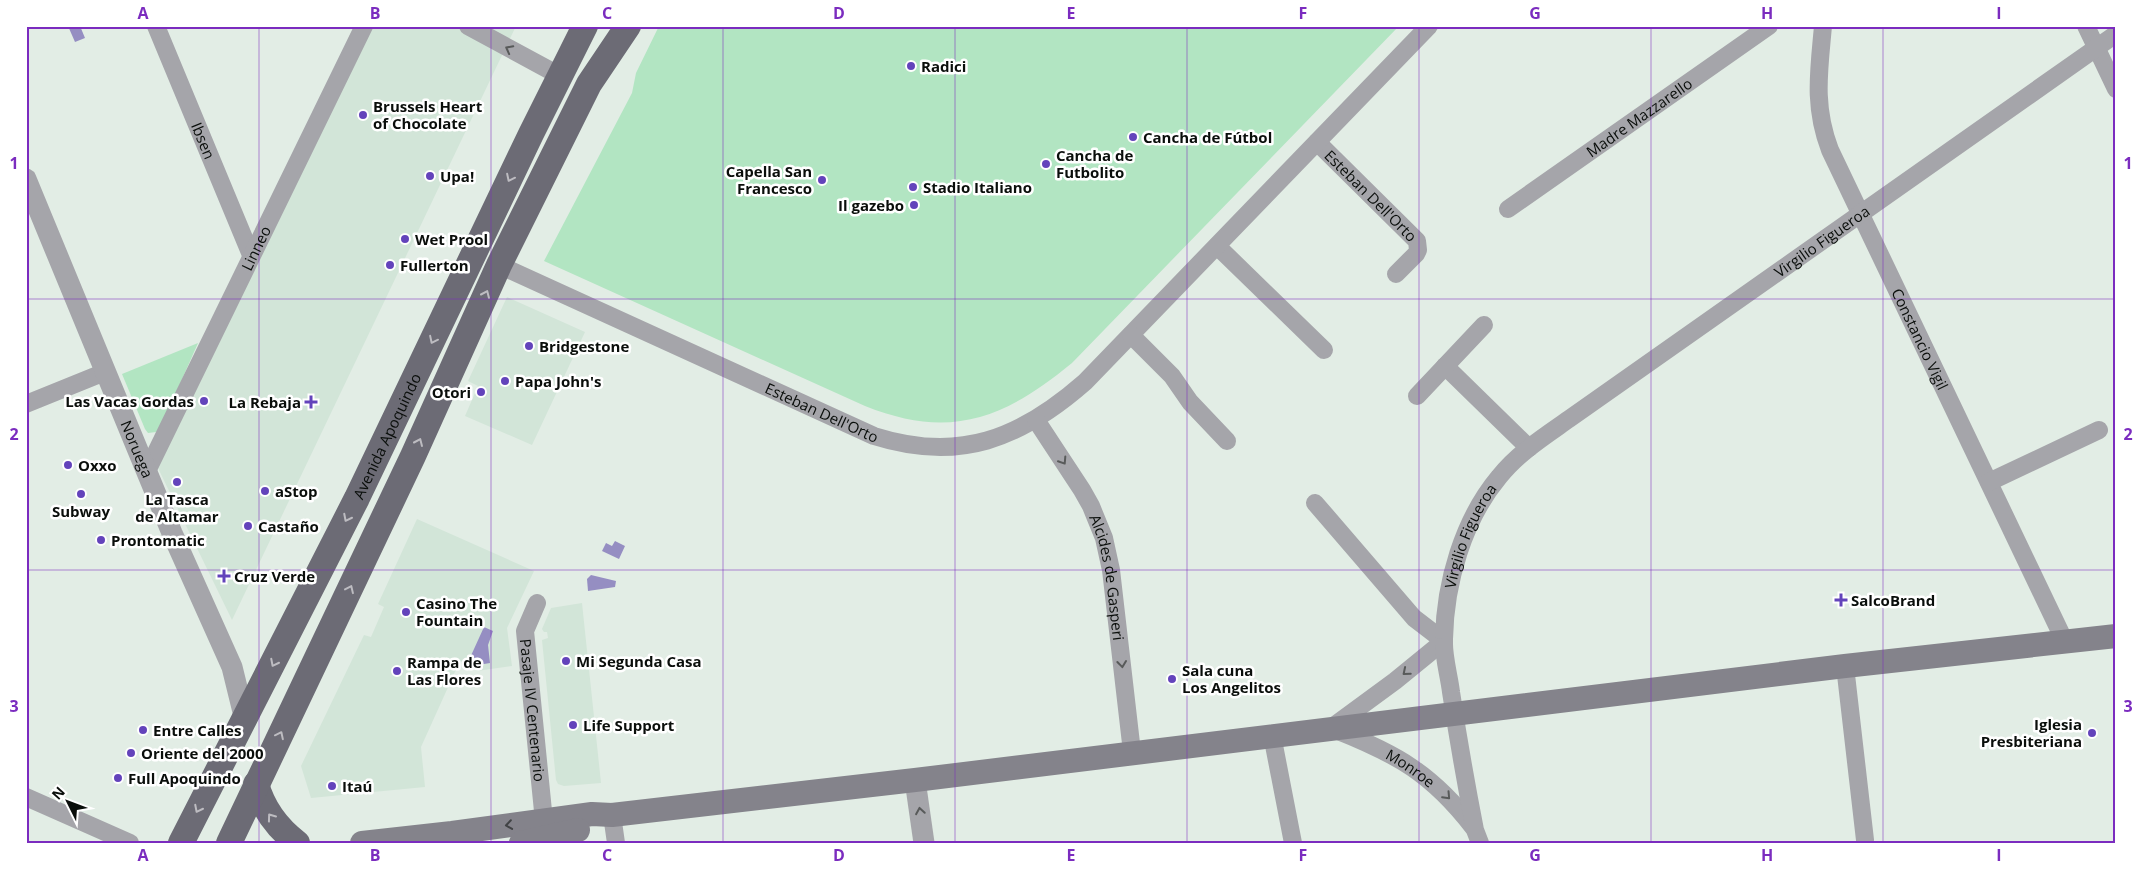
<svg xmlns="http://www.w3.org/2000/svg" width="2142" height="869" font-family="'Open Sans',sans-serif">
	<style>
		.built { fill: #d2e5d8 }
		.green { fill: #b2e5c2 }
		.water { fill: #958ec2 }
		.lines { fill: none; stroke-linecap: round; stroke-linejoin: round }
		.minor { stroke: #a5a5aa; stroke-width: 18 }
		.tertiary { stroke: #a5a5aa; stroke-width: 21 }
		.secondary { stroke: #84838b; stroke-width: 24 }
		.primary { stroke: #6c6b75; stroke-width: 26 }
		.oneway { stroke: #585a5a }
		.oneway2 { stroke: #bdbcc1 }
		.oneway3 { stroke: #414345 }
		.grid { fill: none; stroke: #7b2cbf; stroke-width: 1; stroke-opacity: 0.55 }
		.poi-dot { fill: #6343bb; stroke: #fff; stroke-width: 2 }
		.labels { text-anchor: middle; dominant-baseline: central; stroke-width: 5; stroke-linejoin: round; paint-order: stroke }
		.poi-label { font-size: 15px; font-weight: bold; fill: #0a0e0b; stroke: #fff; text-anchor: start }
		.street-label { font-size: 15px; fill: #0a0e0b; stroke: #fff }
		.neatline { fill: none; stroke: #7b2cbf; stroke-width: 2 }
		.grid-label { font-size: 16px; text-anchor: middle; font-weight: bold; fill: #7b2cbf }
	</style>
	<rect width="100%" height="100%" fill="#e2ede5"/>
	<g class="built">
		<polygon points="354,26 516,26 232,620 155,462"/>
		<polygon points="507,297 585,332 532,445 465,416 478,386 468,381"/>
		<polygon points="417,519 534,571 507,628 512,666 477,671 459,663 421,747 425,787 311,798 301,766 364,635 371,637 384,607 378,604"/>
		<polygon points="582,603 601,783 564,786 558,784 556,780 542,640 548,638 547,632 544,632 542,629 551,608"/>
	</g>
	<g class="green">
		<path d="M659 26H1399L1072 363C1004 419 950 440 865 406L544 261 632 93 636 73Z"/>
		<polygon points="198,343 160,429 156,432 148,433 145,429 122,374"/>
	</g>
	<g class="water">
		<polygon points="68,26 80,26 85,38 75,42"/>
		<polygon points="615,541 625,546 619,559 602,551 606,543 612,546"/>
		<polygon points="591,575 616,581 615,587 588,591 587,579"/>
		<polygon points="484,627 493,631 488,645 490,663 478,665 469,660"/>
	</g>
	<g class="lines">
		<g class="minor">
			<path id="s1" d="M156 26 251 255"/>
			<polyline points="468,26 551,71"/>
			<path id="s2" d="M1823 26C1819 71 1813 106 1830 150L2065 642"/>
			<polyline points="2086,26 2116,89"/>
			<path id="s3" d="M1317 142 1417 241 1418 250 1416 254 1396 274"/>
			<path id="s4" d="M1508 209 1769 26"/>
			<polyline points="1217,246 1324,350"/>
			<path id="s5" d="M499 265 874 436C959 463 1020 439 1085 382L1429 26"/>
			<polyline points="1131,335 1172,376 1190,402 1227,441"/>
			<polyline points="1445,366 1529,448"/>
			<polyline points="1417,396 1484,325"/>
			<polyline points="26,404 105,372"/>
			<path id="s6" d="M1036 420 1082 490 1091 506 1104 538 1111 570 1132 752"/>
			<path id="s7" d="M147 471 364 26"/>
			<polyline points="1989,482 2099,430"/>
			<polyline points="1315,503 1414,618 1444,641"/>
			<path id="s8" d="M537 603 525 631 544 821"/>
			<polyline points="1845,666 1865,840"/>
			<polyline points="1331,728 1395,681 1444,641"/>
			<path id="s9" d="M1336 730C1397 754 1432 774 1473 827"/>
			<polyline points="1272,735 1293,843"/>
			<polyline points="26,797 130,843"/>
			<polyline points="612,815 616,843"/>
			<path id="s10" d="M1480 843 1475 830C1466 784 1458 738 1451 692 1449 675 1443 656 1444 639 1445 583 1463 520 1499 477 1518 453 1545 436 1569 419L2116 34"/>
		</g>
		<g class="tertiary">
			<path id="s11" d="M26 179 172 533 232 667 245 720"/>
			<polyline points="915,780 924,843"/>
		</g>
		<g class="secondary">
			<polyline points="362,843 452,833 592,814 612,815 915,780 1845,666 2116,636"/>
			<polyline points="521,843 578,830"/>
		</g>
		<g class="primary">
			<path d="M256 784C263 809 276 827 297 843"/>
			<path id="s12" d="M181 843 357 498 531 134 585 26"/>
			<polyline points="229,843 413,456 499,265 589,84 628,26"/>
		</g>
	</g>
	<defs><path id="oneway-chevron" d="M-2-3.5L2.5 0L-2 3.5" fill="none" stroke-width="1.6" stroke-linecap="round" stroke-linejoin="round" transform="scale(1.25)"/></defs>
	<g class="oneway">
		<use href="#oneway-chevron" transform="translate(509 49) rotate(-152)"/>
		<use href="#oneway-chevron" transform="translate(1063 461) rotate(57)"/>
		<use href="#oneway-chevron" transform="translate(1122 664) rotate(83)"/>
		<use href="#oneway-chevron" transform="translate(1406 672) rotate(140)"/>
		<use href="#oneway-chevron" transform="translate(1447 796) rotate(47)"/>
		<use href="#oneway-chevron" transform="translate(920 811) rotate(-99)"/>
	</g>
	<g class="oneway2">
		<use href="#oneway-chevron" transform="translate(510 178) rotate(116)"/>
		<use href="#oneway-chevron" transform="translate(486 294) rotate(-66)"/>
		<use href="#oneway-chevron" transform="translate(433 340) rotate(116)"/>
		<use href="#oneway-chevron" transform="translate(419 442) rotate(-66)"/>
		<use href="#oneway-chevron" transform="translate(347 518) rotate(117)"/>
		<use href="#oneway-chevron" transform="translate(350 589) rotate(-65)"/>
		<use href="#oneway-chevron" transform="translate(274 663) rotate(117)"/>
		<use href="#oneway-chevron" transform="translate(280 735) rotate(-64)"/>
		<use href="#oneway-chevron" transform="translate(198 809) rotate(117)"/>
		<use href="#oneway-chevron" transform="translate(271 817) rotate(-126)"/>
	</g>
	<use class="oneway3" href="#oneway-chevron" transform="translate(509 825) rotate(172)"/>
	<path class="grid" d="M259 26V843M491 26V843M723 26V843M955 26V843M1187 26V843M1419 26V843M1651 26V843M1883 26V843M26 299H2116M26 570H2116"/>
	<g class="poi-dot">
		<circle cx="911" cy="66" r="5"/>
		<circle cx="363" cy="115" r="5"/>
		<circle cx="1133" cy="137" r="5"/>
		<circle cx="1046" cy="164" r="5"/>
		<circle cx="430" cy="176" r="5"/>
		<circle cx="822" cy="180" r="5"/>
		<circle cx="913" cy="187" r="5"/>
		<circle cx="914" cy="205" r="5"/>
		<circle cx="405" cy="239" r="5"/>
		<circle cx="390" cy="265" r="5"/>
		<circle cx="529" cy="346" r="5"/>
		<circle cx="505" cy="381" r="5"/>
		<circle cx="481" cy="392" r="5"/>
		<circle cx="204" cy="401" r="5"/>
		<path d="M308.5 394.5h5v5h5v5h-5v5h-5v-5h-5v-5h5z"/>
		<circle cx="68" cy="465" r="5"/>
		<circle cx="177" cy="482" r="5"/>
		<circle cx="265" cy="491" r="5"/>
		<circle cx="81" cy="494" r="5"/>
		<circle cx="248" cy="526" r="5"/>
		<circle cx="101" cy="540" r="5"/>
		<path d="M221.5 568.5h5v5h5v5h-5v5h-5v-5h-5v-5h5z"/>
		<path d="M1838.5 592.5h5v5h5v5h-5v5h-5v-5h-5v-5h5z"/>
		<circle cx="406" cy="612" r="5"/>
		<circle cx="566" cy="661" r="5"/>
		<circle cx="397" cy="671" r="5"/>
		<circle cx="1172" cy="679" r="5"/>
		<circle cx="573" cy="725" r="5"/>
		<circle cx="143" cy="730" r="5"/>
		<circle cx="2092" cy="733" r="5"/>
		<circle cx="131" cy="753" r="5"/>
		<circle cx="118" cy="778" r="5"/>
		<circle cx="332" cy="786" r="5"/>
	</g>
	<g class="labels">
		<g class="poi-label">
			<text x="921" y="66">Radici</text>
			<text x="373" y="106">Brussels Heart<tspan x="373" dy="17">of Chocolate</tspan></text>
			<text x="1143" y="137">Cancha de Fútbol</text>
			<text x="1056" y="155">Cancha de<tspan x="1056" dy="17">Futbolito</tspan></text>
			<text x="812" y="171" text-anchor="end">Capella San<tspan x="812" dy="17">Francesco</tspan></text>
			<text x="440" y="176">Upa!</text>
			<text x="923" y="187">Stadio Italiano</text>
			<text x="904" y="205" text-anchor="end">Il gazebo</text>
			<text x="415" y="239">Wet Prool</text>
			<text x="400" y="265">Fullerton</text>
			<text x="539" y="346">Bridgestone</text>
			<text x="515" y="381">Papa John's</text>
			<text x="471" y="392" text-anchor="end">Otori</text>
			<text x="194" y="401" text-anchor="end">Las Vacas Gordas</text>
			<text x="301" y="402" text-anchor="end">La Rebaja</text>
			<text x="78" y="465">Oxxo</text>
			<text x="275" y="491">aStop</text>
			<text x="177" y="499" text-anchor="middle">La Tasca<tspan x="177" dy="17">de Altamar</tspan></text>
			<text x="81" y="511" text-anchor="middle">Subway</text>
			<text x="258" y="526">Castaño</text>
			<text x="111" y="540">Prontomatic</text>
			<text x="234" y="576">Cruz Verde</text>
			<text x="1851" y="600">SalcoBrand</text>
			<text x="416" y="603">Casino The<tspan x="416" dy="17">Fountain</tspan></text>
			<text x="576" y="661">Mi Segunda Casa</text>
			<text x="407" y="662">Rampa de<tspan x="407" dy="17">Las Flores</tspan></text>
			<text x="1182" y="670">Sala cuna<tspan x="1182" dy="17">Los Angelitos</tspan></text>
			<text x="2082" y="724" text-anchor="end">Iglesia<tspan x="2082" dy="17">Presbiteriana</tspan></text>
			<text x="583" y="725">Life Support</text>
			<text x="153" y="730">Entre Calles</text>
			<text x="141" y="753">Oriente del 2000</text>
			<text x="128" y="778">Full Apoquindo</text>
			<text x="342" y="786">Itaú</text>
		</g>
		<g class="street-label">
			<text stroke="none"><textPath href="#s4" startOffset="160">Madre Mazzarello</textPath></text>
			<text stroke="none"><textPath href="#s1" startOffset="124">Ibsen</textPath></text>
			<text stroke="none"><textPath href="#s3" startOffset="76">Esteban Dell'Orto</textPath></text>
			<text stroke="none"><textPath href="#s10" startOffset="782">Virgilio Figueroa</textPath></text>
			<text stroke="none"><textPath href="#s7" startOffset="248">Linneo</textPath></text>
			<text stroke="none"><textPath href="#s2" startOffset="335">Constancio Vigil</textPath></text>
			<text stroke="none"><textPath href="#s5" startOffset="355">Esteban Dell'Orto</textPath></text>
			<text stroke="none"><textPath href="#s12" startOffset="456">Avenida Apoquindo</textPath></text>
			<text stroke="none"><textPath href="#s11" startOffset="292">Noruega</textPath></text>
			<text stroke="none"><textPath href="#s10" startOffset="315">Virgilio Figueroa</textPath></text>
			<text stroke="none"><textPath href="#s6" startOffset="176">Alcides de Gasperi</textPath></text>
			<text stroke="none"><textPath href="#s8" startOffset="110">Pasaje IV Centenario</textPath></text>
			<text stroke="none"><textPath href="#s9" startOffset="84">Monroe</textPath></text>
		</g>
	</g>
	<rect width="2142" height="869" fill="none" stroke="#ffffff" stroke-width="55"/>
	<g transform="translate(68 802) rotate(312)" stroke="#ffffff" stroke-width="4" paint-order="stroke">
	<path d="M0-4L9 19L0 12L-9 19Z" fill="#0a0e0b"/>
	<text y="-8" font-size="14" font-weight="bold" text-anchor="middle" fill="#0a0e0b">N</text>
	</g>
	<rect x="28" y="28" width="2086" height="814" class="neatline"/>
	<g class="grid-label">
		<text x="143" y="19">A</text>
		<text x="375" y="19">B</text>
		<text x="607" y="19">C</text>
		<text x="839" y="19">D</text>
		<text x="1071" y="19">E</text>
		<text x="1303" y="19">F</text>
		<text x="1535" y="19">G</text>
		<text x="1767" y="19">H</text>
		<text x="1999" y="19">I</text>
		<text x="14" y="169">1</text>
		<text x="2128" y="169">1</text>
		<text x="14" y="440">2</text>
		<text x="2128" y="440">2</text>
		<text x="14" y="712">3</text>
		<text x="2128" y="712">3</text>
		<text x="143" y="861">A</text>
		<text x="375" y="861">B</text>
		<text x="607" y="861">C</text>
		<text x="839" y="861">D</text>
		<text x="1071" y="861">E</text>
		<text x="1303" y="861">F</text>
		<text x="1535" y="861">G</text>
		<text x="1767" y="861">H</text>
		<text x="1999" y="861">I</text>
	</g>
</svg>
